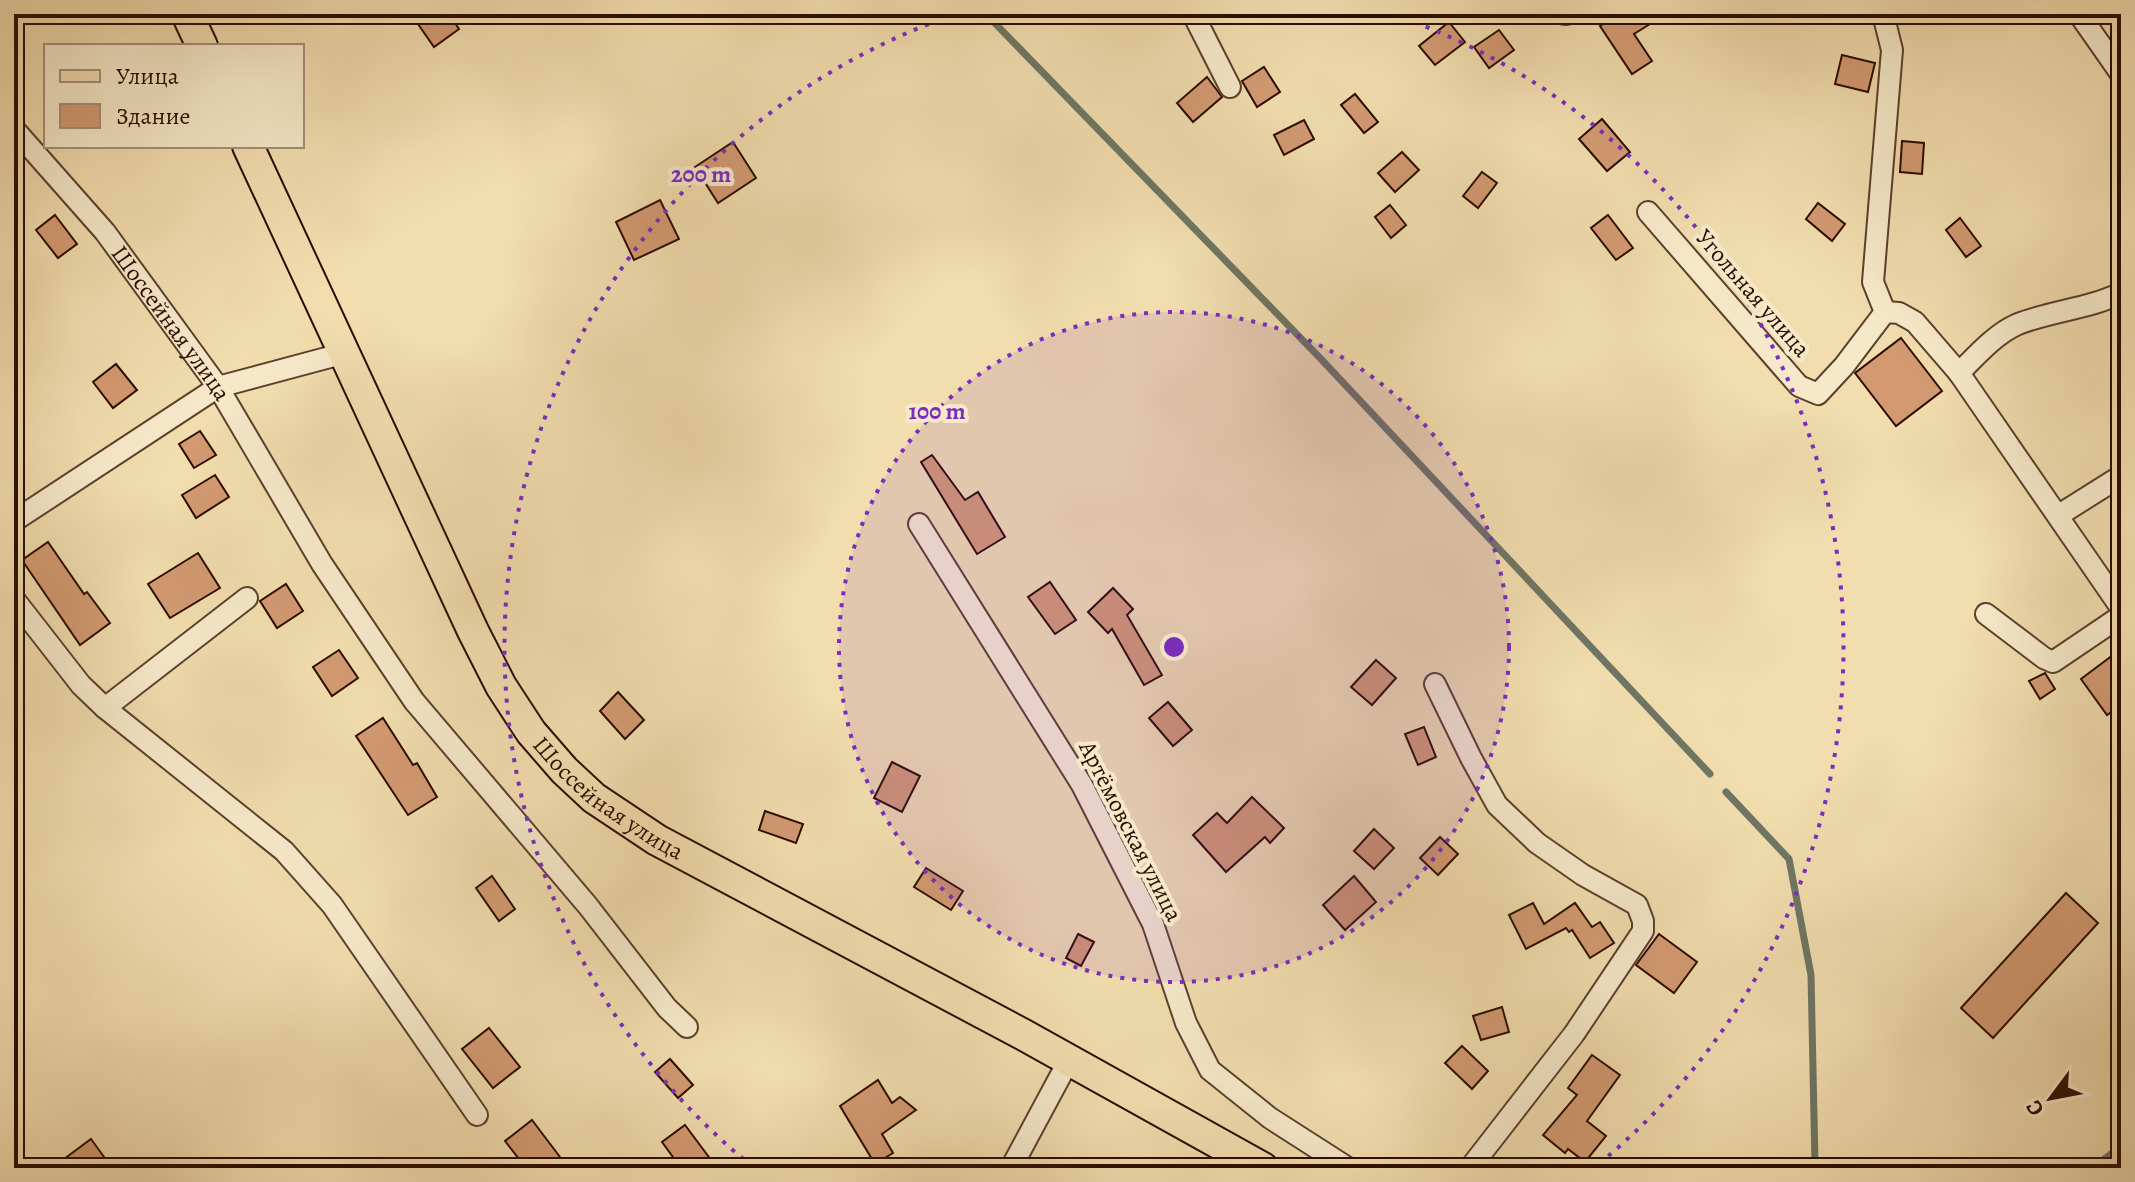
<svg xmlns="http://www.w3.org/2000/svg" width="2135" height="1182" font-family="Alegreya,serif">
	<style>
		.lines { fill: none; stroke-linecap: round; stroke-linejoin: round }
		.stream { stroke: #6e7664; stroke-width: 7 }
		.building { fill: #d39a72; stroke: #2b0b00; stroke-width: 2 }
		.minor-casing { stroke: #5c402c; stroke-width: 24 }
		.primary-casing { stroke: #2b0b00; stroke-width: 34 }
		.minor { stroke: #f6e9ca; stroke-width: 20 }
		.primary { stroke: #f1ddae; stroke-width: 30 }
		.ring { fill: none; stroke: #7b2cbf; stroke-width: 4; stroke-dasharray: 4 8 }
		.labels { text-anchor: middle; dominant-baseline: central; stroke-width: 8; stroke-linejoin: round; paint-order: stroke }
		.street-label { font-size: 24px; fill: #2b0b00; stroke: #f6e9ca }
		.centre { fill: #7b2cbf; stroke: #f6e9ca; stroke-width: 4 }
		.ring-label { font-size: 24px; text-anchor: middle; font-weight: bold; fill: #7b2cbf; stroke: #f6e9ca; stroke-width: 8; stroke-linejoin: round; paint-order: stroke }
	</style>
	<rect width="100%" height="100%" fill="#f1ddae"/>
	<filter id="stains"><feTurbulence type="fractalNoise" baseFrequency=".0025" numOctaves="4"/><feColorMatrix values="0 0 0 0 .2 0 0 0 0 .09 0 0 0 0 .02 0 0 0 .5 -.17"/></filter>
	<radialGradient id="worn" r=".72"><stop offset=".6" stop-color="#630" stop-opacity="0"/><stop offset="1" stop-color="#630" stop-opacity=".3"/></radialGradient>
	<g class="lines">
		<g class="stream">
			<polyline points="986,14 1321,359 1710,774"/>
			<polyline points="1726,792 1789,859 1811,975 1815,1164 1818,1168"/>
			<polyline points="2093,1168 2121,1146"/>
		</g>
	</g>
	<g class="building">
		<polygon points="411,14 449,14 459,29 434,47"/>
		<polygon points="1618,14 1666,14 1634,34 1652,61 1632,74 1600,26"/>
		<polygon points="1449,22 1465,42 1435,65 1419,46"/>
		<polygon points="1499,30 1514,50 1489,68 1474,47"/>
		<polygon points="1842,55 1875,63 1868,92 1835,84"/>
		<polygon points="1264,67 1280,92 1257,107 1242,81"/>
		<polygon points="1207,77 1222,97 1193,122 1177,103"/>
		<polygon points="1355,94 1378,122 1364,133 1341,105"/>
		<polygon points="1602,119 1630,152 1607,171 1579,139"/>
		<polygon points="1304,120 1314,139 1284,155 1274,135"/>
		<polygon points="1902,141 1924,143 1922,174 1900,172"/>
		<polygon points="733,142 756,178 718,203 695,167"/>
		<polygon points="1402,152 1419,170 1395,192 1378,173"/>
		<polygon points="1482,172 1497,183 1478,208 1463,196"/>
		<polygon points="660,200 679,239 634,260 616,222"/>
		<polygon points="1818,203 1845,224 1832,241 1806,219"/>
		<polygon points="1390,205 1406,225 1391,238 1375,217"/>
		<polygon points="55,215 77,244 58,258 36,230"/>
		<polygon points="1608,215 1633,248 1616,260 1591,228"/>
		<polygon points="1960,218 1981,246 1966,257 1946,230"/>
		<polygon points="1901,338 1942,391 1896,426 1855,373"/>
		<polygon points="116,364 137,390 113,408 93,382"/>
		<polygon points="200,431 216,455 194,468 179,444"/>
		<polygon points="932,455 965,500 978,492 1005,537 977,554 921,462"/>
		<polygon points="215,475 229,497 196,518 182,495"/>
		<polygon points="48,542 84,594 87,592 110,623 80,645 22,560"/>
		<polygon points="198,553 220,588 170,618 148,584"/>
		<polygon points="1050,582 1076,620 1055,634 1028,597"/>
		<polygon points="286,584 303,611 277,628 260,601"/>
		<polygon points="1113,588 1133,609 1127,615 1162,675 1144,685 1112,629 1108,633 1088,612"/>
		<polygon points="2121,649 2121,705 2107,715 2081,679"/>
		<polygon points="339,650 358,678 332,696 313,667"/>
		<polygon points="1376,660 1396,678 1372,705 1351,687"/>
		<polygon points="2045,673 2055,689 2040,699 2029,681"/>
		<polygon points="618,692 644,720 625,739 600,711"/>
		<polygon points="1168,702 1192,730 1173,746 1149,718"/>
		<polygon points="383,718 413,765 417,763 437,797 408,815 356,736"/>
		<polygon points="1424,727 1436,757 1418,765 1405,734"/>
		<polygon points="892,762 920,776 902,812 874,798"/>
		<polygon points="1252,797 1284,828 1270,843 1265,837 1226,872 1193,835 1217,813 1227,823"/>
		<polygon points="765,811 803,824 796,843 759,830"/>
		<polygon points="1374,829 1394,848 1374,869 1354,851"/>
		<polygon points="1440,837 1458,854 1438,875 1420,858"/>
		<polygon points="926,868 963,891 951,910 914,887"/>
		<polygon points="492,876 515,909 499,921 476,888"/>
		<polygon points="1354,876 1376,902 1345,930 1323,905"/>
		<polygon points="2066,893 2098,923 1993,1038 1961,1008"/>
		<polygon points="1533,903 1544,924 1575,903 1592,927 1600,922 1614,943 1590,958 1572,930 1569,932 1566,928 1526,949 1509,915"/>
		<polygon points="1078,934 1094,942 1081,966 1066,958"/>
		<polygon points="1659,934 1697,962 1674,993 1636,965"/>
		<polygon points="1502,1007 1509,1032 1481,1040 1473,1016"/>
		<polygon points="489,1028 520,1067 493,1088 462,1049"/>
		<polygon points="1462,1046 1488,1071 1472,1089 1445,1063"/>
		<polygon points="1592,1055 1620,1075 1587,1121 1606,1136 1585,1162 1568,1149 1565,1153 1543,1135 1577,1095 1568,1088"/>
		<polygon points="670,1059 693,1085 678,1098 655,1072"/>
		<polygon points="878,1080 892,1103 900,1097 916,1110 882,1134 893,1153 875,1164 840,1106"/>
		<polygon points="532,1120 560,1157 546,1168 526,1168 505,1141"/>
		<polygon points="685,1125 717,1168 681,1168 662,1142"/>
		<polygon points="91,1139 112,1168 52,1168"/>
	</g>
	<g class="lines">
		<defs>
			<g id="minor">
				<polyline points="1193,14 1230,87"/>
				<polyline points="1565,14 1566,14"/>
				<polyline points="2079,14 2121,74"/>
				<path id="s1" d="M14 129 105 232 218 387 322 564 414 701 588 906 667 1008 687 1027"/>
				<polyline points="1648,212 1799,386 1818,394 1844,366 1885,312 1873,282 1892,50 1883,14"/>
				<polyline points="1885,312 1899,313 1915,322 1959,373 2121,608"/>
				<path d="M1959 373C1976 356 1995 334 2018 324 2051 311 2088 309 2121 293"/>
				<polyline points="2059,515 2121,476"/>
				<polyline points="14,521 218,387 345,353"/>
				<polyline points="919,524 1082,785 1153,924 1186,1023 1210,1070 1270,1118 1348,1168"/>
				<polyline points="14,599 81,685 105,708 284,851 332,905 477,1115"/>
				<polyline points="1986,614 2044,658 2053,662 2121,616"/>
				<polyline points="1435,684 1471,758 1497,805 1537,843 1583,875 1637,905 1643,921 1643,931 1574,1034 1470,1168"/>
				<polyline points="105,708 247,598"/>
				<polyline points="1011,1168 1069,1060"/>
			</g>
			<g id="primary">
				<polyline points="187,14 202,46"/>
				<path id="s2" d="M248 146 473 631 501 686 531 732 564 770 594 798 657 840 1024 1035 1263 1168"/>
			</g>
		</defs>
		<use href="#minor" class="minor-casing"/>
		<use href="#primary" class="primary-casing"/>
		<use href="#minor" class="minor"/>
		<use href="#primary" class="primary"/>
	</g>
	<circle cx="1174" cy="647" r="335" fill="#7b2cbf" fill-opacity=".12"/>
	<g class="ring">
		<circle cx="1174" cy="647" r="335"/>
		<path d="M753 1167A669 669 0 0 1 956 14M1392 14A669 669 0 0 1 1595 1167"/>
	</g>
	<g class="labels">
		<g class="street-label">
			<text transform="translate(1753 293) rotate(49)">Угольная улица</text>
			<text stroke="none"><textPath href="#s1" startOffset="250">Шоссейная улица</textPath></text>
			<text stroke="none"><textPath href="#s2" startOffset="754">Шоссейная улица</textPath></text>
			<text transform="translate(1131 831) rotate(63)">Артёмовская улица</text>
		</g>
	</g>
	<circle cx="1174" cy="647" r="12" class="centre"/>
	<g class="ring-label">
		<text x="701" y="182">200 m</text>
		<text x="937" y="419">100 m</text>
	</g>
	<rect width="2135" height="1182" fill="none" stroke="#f1ddae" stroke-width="48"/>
	<rect x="16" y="16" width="2103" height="1150" fill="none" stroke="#2b0b00" stroke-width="4"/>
	<rect x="24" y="24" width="2087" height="1134" fill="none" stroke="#2b0b00" stroke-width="2"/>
	<rect x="44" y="44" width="260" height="104" fill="#f6e9ca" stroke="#a59079" stroke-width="2"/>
	<rect x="60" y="70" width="40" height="12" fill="#f1ddae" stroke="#a59079" stroke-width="2"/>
	<text x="116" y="84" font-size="24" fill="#2b0b00">Улица</text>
	<rect x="60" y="104" width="40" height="24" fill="#d39a72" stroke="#a59079" stroke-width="2"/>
	<text x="116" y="124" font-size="24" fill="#2b0b00">Здание</text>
	<g transform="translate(2051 1098) rotate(238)" stroke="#f6e9ca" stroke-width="6" paint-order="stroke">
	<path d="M0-6L14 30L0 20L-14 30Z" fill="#2b0b00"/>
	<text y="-12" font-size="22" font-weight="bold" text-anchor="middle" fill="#2b0b00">С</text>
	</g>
	<rect width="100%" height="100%" filter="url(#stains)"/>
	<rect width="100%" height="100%" fill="url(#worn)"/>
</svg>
